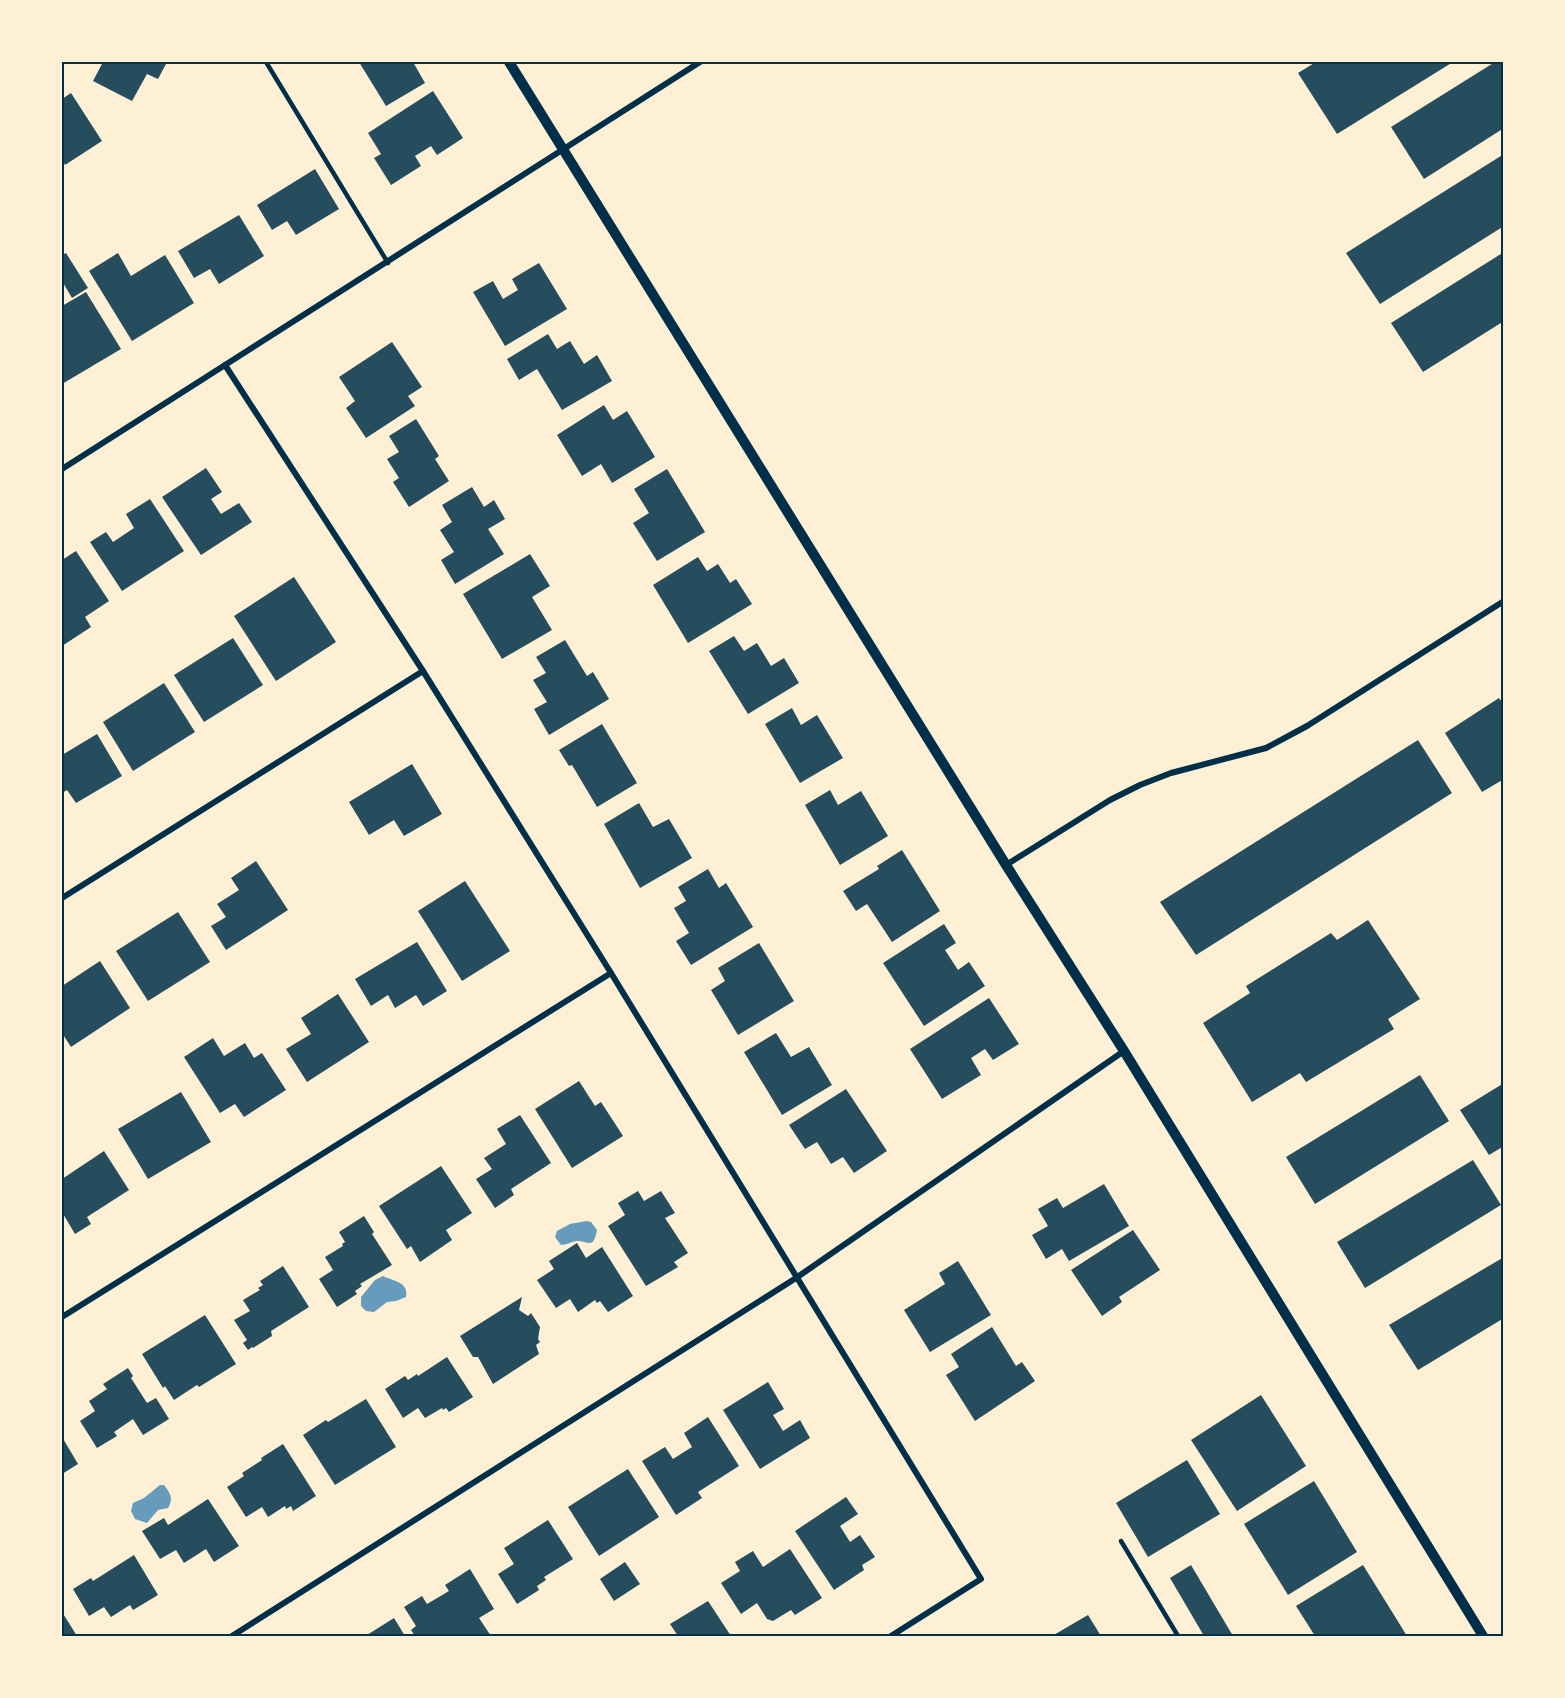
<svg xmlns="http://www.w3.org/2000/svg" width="1565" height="1698" font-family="Literata,serif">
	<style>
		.water { fill: #669bbc }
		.building { fill: #264d5e }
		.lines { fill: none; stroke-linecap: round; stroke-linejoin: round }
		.service { stroke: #003049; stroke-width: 4.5 }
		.minor { stroke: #003049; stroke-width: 6 }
		.tertiary { stroke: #003049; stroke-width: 10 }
		.neatline { fill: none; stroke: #003049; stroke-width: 2 }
	</style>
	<rect width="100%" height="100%" fill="#fdf0d5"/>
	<g class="water">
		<path d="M586 1221 591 1222 597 1230C593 1251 588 1240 576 1241 571 1242 566 1245 561 1245L555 1237 557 1231 570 1224Z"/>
		<path d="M383 1276C393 1281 409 1282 406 1297L396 1301 387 1302 374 1312 366 1311 361 1306V1297L375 1280Z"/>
		<path d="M160 1485H164C170 1493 174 1498 168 1508L158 1510 147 1523 135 1519 131 1511 133 1503 144 1498Z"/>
	</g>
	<g class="building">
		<polygon points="103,62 167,62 158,79 147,74 132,101 93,81"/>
		<polygon points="359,62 413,62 425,83 386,106"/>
		<polygon points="1316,62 1453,62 1337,134 1298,73"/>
		<polygon points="1495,62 1504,62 1504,128 1424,179 1391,127"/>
		<polygon points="433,91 463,138 437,155 431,146 415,156 421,166 391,185 374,158 381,154 368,133"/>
		<polygon points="71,93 102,141 65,165 62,159 62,99"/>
		<polygon points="1504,154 1504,226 1380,304 1346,253"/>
		<polygon points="315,169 339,209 296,235 287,221 272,230 257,205"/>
		<polygon points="239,215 264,256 219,284 210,269 194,278 178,251"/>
		<polygon points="1504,252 1504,321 1423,372 1391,323"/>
		<polygon points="66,253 88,288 72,298 62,281 62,255"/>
		<polygon points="118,253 131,276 165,255 194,303 132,341 89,271"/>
		<polygon points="539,263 567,309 505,346 473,292 493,281 503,299 518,290 512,279"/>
		<polygon points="86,292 121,349 62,384 62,306"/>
		<polygon points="548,334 557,349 570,341 584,364 597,355 612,381 562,410 537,369 519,380 507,359"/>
		<polygon points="392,342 422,387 408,396 415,406 366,438 346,408 355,401 339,377"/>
		<polygon points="604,405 613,420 627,411 655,457 612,483 601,464 582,476 557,435"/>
		<polygon points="416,419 439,456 435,459 449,481 409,507 393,482 399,478 387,459 399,452 389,436"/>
		<polygon points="206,468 222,492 211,499 221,514 239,503 252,522 201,555 162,497"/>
		<polygon points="667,469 705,532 657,561 633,523 649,513 634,489"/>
		<polygon points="472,487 484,507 494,500 505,519 488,529 504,554 455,584 441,560 454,552 440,530 452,522 442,505"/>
		<polygon points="150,499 184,551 122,591 90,542 106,532 113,542 134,528 126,514"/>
		<polygon points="76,551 109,601 85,617 91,627 62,646 62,560"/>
		<polygon points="530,554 550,586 532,597 552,630 502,659 463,594"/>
		<polygon points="698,557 707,571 718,564 730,583 736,579 752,604 688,643 653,585"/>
		<polygon points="294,577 336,642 276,681 234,616"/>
		<polygon points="734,636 744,651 757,643 771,666 784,658 799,683 748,714 709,651"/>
		<polygon points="233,638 263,685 204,722 174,675"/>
		<polygon points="565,640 587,676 593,672 609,699 549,735 534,709 547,702 533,680 546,673 536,657"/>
		<polygon points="164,683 195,732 133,771 103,722"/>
		<polygon points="1499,698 1504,705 1504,779 1482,792 1445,733"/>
		<polygon points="792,708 801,725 817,715 843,758 800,783 765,724"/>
		<polygon points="602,724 637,783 597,807 572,765 569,766 559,750"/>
		<polygon points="97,734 122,776 76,803 67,790 62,793 62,755"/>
		<polygon points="1418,740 1452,793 1196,955 1160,902"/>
		<polygon points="412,764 442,814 404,836 394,820 369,835 349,802"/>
		<polygon points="830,790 838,805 861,791 888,836 840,865 805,805"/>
		<polygon points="639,803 653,827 669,819 692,858 640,888 604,824"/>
		<polygon points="902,850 940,911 892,942 867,904 856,911 843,891 879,869 877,866"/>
		<polygon points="256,861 288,910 226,950 211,926 226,917 217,904 239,890 231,878"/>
		<polygon points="708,869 719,888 726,883 753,927 691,965 676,941 689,933 674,908 686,901 678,887"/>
		<polygon points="465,881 510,951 462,981 418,911"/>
		<polygon points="178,912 210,962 148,1001 116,951"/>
		<polygon points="1368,920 1420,999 1388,1019 1394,1029 1306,1082 1300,1073 1252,1102 1203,1023 1250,993 1246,986 1331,933 1337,940"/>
		<polygon points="944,924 956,943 945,950 958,970 969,962 985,986 924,1026 883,963"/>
		<polygon points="417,942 447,991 423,1006 416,995 395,1008 388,995 371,1006 355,979"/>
		<polygon points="759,943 794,1001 738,1035 711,990 725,981 718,968"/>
		<polygon points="100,961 130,1008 71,1047 62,1033 62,986"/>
		<polygon points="338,994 369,1042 307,1082 286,1049 311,1034 301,1018"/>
		<polygon points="989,998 1019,1044 993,1060 985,1049 971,1058 981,1075 942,1099 910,1049"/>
		<polygon points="776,1033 791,1057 809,1047 832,1085 782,1115 744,1052"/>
		<polygon points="213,1038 224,1056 245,1043 254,1058 262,1053 286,1090 244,1117 235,1104 220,1113 184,1057"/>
		<polygon points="1420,1075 1449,1121 1315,1204 1286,1157"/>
		<polygon points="579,1081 595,1106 601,1102 623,1136 572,1168 535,1109"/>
		<polygon points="1504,1083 1504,1146 1489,1155 1460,1110"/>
		<polygon points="846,1089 887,1151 854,1173 843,1157 831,1164 817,1142 805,1149 789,1125"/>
		<polygon points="181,1092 211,1142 148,1179 118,1129"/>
		<polygon points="520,1115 551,1163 511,1189 514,1195 495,1208 476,1179 492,1169 484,1158 506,1144 497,1129"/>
		<polygon points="104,1151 129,1190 87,1217 91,1224 75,1234 62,1212 62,1179"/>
		<polygon points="1473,1160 1501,1205 1365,1288 1337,1242"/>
		<polygon points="441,1166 472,1213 446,1230 452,1240 420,1262 411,1246 407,1249 379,1206"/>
		<polygon points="1104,1184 1129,1226 1069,1261 1062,1249 1046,1259 1032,1235 1048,1226 1038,1209 1057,1198 1063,1208"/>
		<polygon points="638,1191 644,1201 661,1191 675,1213 665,1218 688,1253 674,1262 678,1267 646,1286 608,1226 625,1215 618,1203"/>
		<polygon points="364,1216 374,1232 372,1234 392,1265 360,1284 362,1286 355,1291 357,1294 337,1307 319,1279 333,1270 325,1257 343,1246 342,1244 345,1242 339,1232"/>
		<polygon points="1133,1230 1160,1270 1119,1297 1122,1302 1102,1316 1071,1270"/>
		<polygon points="577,1243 586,1258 602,1247 633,1296 608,1312 600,1301 597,1303 595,1300 578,1312 570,1299 556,1308 537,1280 554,1269 549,1261"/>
		<polygon points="1504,1257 1504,1318 1418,1370 1389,1325"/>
		<polygon points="958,1261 991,1315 930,1352 904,1310 945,1284 939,1273"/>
		<polygon points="283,1266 309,1307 271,1331 272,1336 253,1348 252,1347 248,1350 243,1343 247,1340 234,1320 250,1311 243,1300 260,1290 258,1288 263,1285 260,1281"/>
		<polygon points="522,1297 519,1310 528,1316 531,1313 540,1327 538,1339 540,1342 536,1345 539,1354 493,1384 478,1357 473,1357 460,1336"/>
		<polygon points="205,1315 236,1364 199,1387 197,1385 174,1400 165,1386 163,1388 142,1354"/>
		<polygon points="992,1327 1016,1366 1022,1362 1035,1381 975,1421 946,1375 959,1367 951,1354"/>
		<polygon points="447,1357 473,1397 449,1412 446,1408 443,1410 442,1408 425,1418 418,1408 403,1418 385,1389 405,1376 408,1380 417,1374 418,1376"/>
		<polygon points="128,1368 133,1376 131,1378 147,1403 156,1398 169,1419 143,1435 133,1419 114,1432 117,1436 97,1448 80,1421 95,1411 89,1401 107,1389 103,1384"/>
		<polygon points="768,1382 784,1409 773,1415 783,1431 800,1420 810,1438 760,1469 723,1410"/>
		<polygon points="1261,1395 1306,1466 1237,1511 1191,1440"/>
		<polygon points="366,1399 396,1447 335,1485 303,1435 326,1420 328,1422"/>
		<polygon points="708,1417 739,1466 698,1492 702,1498 676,1515 642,1461 665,1447 673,1459 692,1447 684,1433"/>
		<polygon points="62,1437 78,1464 62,1474"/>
		<polygon points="283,1444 316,1496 293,1511 291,1506 286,1509 285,1506 268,1517 262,1507 246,1517 227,1487 244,1476 242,1473 262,1460 261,1458"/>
		<polygon points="1187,1460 1220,1514 1148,1557 1116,1503"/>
		<polygon points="628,1469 659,1517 599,1556 568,1507"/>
		<polygon points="1314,1481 1357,1552 1288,1595 1244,1524"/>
		<polygon points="846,1497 858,1514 840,1526 850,1542 860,1535 875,1557 862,1565 864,1570 834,1590 795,1531"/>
		<polygon points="208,1499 239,1546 214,1562 206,1549 184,1563 176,1550 160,1559 142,1531 164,1518 168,1525"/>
		<polygon points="548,1520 573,1559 544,1577 546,1580 537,1586 539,1590 517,1604 498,1574 514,1564 504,1548"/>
		<polygon points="790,1549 822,1598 795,1615 791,1610 773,1621 767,1619 757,1603 741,1614 721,1583 740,1571 735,1562 753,1551 763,1567"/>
		<polygon points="134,1555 158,1595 133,1610 130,1605 111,1617 104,1607 89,1616 73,1589 91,1578 93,1581"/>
		<polygon points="625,1562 640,1584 614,1601 600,1579"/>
		<polygon points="1191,1565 1233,1636 1204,1636 1170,1578"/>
		<polygon points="1363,1565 1407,1636 1315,1636 1296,1606"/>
		<polygon points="470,1569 494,1609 479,1618 491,1636 415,1636 411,1630 416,1626 404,1607 422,1596 427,1604 449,1591 445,1585"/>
		<polygon points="708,1601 731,1636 678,1636 670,1624"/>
		<polygon points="62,1612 77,1636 62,1636"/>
		<polygon points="1088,1615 1101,1636 1052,1636"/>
		<polygon points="394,1618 405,1636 368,1636 367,1635"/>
	</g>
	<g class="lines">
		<g class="service">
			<polyline points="266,62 388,263"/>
			<polyline points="1121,1541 1178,1636"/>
		</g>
		<g class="minor">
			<polyline points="225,365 423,671 611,973 981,1579 891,1636"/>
			<polyline points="62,469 700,62"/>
			<polyline points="1006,865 1110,800 1140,785 1171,773 1266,748 1307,726 1504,601"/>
			<polyline points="62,898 423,671"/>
			<polyline points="62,1317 611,973"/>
			<polyline points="232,1636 796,1278 1124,1051"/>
		</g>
		<polyline class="tertiary" points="509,62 1006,865 1124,1051 1483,1636"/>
	</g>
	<rect width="1565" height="1698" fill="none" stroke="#fdf0d5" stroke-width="126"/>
	<rect x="63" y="63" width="1439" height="1572" class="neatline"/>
</svg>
